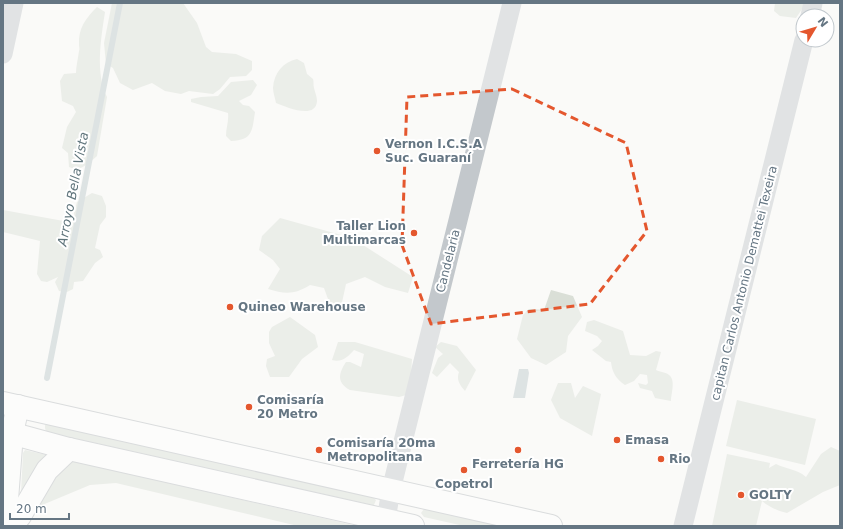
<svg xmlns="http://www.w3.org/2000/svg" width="843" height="529" font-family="'DejaVu Sans',sans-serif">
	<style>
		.green { fill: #dadfd7 }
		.water { fill: #bbc7cb }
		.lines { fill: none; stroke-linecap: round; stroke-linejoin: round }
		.stream { stroke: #bbc7cb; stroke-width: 6 }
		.primary-casing { stroke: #b5babe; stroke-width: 24 }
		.highway-casing { stroke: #b4b9bd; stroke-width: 24 }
		.street { stroke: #c3c8cc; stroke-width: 19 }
		.primary { stroke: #fff; stroke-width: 22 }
		.highway { stroke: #fff; stroke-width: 22 }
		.marked { fill: none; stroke: #e4572e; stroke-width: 3; stroke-dasharray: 8 5; stroke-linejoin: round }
		.poi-dot { fill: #e4572e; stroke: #fff; stroke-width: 1.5 }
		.labels { text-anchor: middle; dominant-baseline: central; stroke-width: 4; stroke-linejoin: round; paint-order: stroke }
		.poi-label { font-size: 12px; font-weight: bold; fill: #657683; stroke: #fff; text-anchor: start }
		.street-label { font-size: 12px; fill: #657683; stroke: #fff }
		.water-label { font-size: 13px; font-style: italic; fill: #60757c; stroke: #fff }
	</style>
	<rect width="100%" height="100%" fill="#fafaf8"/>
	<g class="green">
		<polygon points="112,3 183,3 197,23 206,47 212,52 236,54 252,61 252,70 246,76 230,77 220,89 213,94 189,91 181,94 165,91 152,83 133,90 120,83 113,68 106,64 104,43"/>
		<polygon points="775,3 810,3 802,9 796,18 780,16 774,11"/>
		<path d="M97 7 105 12C101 38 95 73 107 97L97 156 88 164 77 170 69 167 68 153 62 148 67 127 76 112 73 106 62 101 60 81 64 74 76 73C76 66 78 59 79 51 80 49 79 47 79 45 78 28 86 18 97 7Z"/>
		<path d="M297 59 304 63 307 74 313 79C314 82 313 85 314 88 315 92 317 97 317 101 316 120 286 107 276 103 275 98 273 92 273 88 274 73 283 62 297 59Z"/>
		<path d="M253 80 257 85 251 95 239 101 243 105 249 106 255 112C252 131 253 140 231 141L226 136C226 128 229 121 228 113L191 102V99L201 97 218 96 231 82Z"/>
		<polygon points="92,193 102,196 106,206 106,217 100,225 95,248 100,250 103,257 95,263 83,281 74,282 73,289 67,292 59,291 55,282 58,277 47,282 41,281 37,274 40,241 3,232 3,210 69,222 75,219 74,213 77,202"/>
		<path d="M280 218 352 238 413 277 408 293 385 287 365 277 346 284 341 307 335 309 328 299 324 288 310 285C294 295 285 294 268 289L280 269 273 260 259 250 262 236Z"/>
		<polygon points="551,290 573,296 582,317 568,336 566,352 546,365 531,358 517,339 523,315 529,309 544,310"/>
		<polygon points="290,317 315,335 318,347 302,359 289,377 270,377 266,366 267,359 275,356 269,343 269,332 272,327"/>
		<path d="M594 320 623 331 630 355 646 356 656 351 661 352 656 370C660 372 666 372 669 375 676 380 671 394 671 401L655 398 652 391 640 388 638 383 646 385 648 383 647 375 640 374 634 381 625 385C616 379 612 372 611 362L606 361 592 350 598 346 602 341 597 336 585 331 587 322Z"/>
		<path d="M338 342H355L412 359 410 394 399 397 350 390C337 383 338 374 346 362H350L361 367 364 354 354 350C348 357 341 363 332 360Z"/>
		<path d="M441 342 457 346 476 370 465 391C460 385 456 380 459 372L450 363 437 377 432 373 438 358 443 354 435 347Z"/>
		<polygon points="558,383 571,383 575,398 583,386 601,394 592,436 560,418 551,400"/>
		<polygon points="737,400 816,419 805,465 726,446"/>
		<polygon points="48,423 373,497 376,500 374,505 372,505 46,432 45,428 45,425"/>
		<path d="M831 447 840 451V485L823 492 787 513C778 511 769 507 762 501L756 526H712L727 454 770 463 769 468 776 464C786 469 797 469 806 477L821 454Z"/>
		<polygon points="25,450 357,526 298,526 116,483 90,485 35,508 21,493 23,453"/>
		<polygon points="424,509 505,526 464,526 424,517 421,513"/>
	</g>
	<polygon class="water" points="519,369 528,369 529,373 525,398 513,398"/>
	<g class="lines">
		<polyline class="stream" points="47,378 120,3"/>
		<defs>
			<polyline id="primary" points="3,517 7,500 12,433 18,406"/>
			<g id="highway">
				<polyline points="3,403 551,526"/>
				<polyline points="3,431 69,449 413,526"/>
				<polyline points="12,526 20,516 47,470 69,449"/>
			</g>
		</defs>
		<use href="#primary" class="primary-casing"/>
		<use href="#highway" class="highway-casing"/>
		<g class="street">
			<polyline points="810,16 813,3"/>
			<polyline points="3,54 14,3"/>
			<polyline points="386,520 391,490 512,3"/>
			<polyline points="683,526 804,40"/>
		</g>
		<use href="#primary" class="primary"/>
		<use href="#highway" class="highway"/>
	</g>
	<path d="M0 0H843V529H0ZM512 89 626 143 647 231 590 304 431 324 402 245 407 97Z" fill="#fafaf8" fill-opacity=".55" fill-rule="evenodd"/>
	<path class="marked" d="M512 89 626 143 647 231 590 304 431 324 402 245 407 97Z"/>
	<g class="poi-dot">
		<circle cx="377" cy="151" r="4"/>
		<circle cx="414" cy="233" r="4"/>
		<circle cx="230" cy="307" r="4"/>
		<circle cx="249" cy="407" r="4"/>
		<circle cx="617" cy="440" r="4"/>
		<circle cx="319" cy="450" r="4"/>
		<circle cx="518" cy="450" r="4"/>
		<circle cx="661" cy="459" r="4"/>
		<circle cx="464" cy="470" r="4"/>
		<circle cx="741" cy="495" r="4"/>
	</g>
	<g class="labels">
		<g class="poi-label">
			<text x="385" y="144">Vernon I.C.S.A<tspan x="385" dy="14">Suc. Guaraní</tspan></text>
			<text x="406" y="226" text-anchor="end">Taller Lion<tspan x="406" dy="14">Multimarcas</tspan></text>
			<text x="238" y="307">Quineo Warehouse</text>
			<text x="257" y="400">Comisaría<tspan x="257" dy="14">20 Metro</tspan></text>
			<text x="625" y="440">Emasa</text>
			<text x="327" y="443">Comisaría 20ma<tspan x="327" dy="14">Metropolitana</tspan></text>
			<text x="669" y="459">Rio</text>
			<text x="518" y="464" text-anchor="middle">Ferretería HG</text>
			<text x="464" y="484" text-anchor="middle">Copetrol</text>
			<text x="749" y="495">GOLTY</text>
		</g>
		<g class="street-label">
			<text transform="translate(448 261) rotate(-76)">Candelaria</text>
			<text transform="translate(744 283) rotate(-76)">capitan Carlos Antonio Demattei Texeira</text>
		</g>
		<g class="water-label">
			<text transform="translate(73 189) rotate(-79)">Arroyo Bella Vista</text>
		</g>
	</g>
	<rect width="843" height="529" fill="none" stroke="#657683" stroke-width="8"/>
	<g transform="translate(815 28) rotate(52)"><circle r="19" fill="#ffffff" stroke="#c1c8cd"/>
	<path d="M0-3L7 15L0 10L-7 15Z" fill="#e4572e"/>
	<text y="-6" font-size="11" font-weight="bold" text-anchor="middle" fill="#657683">N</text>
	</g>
	<path d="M10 513v6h59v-6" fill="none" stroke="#657683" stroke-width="2"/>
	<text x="16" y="513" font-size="12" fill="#657683" stroke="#ffffff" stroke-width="3" paint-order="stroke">20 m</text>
</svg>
